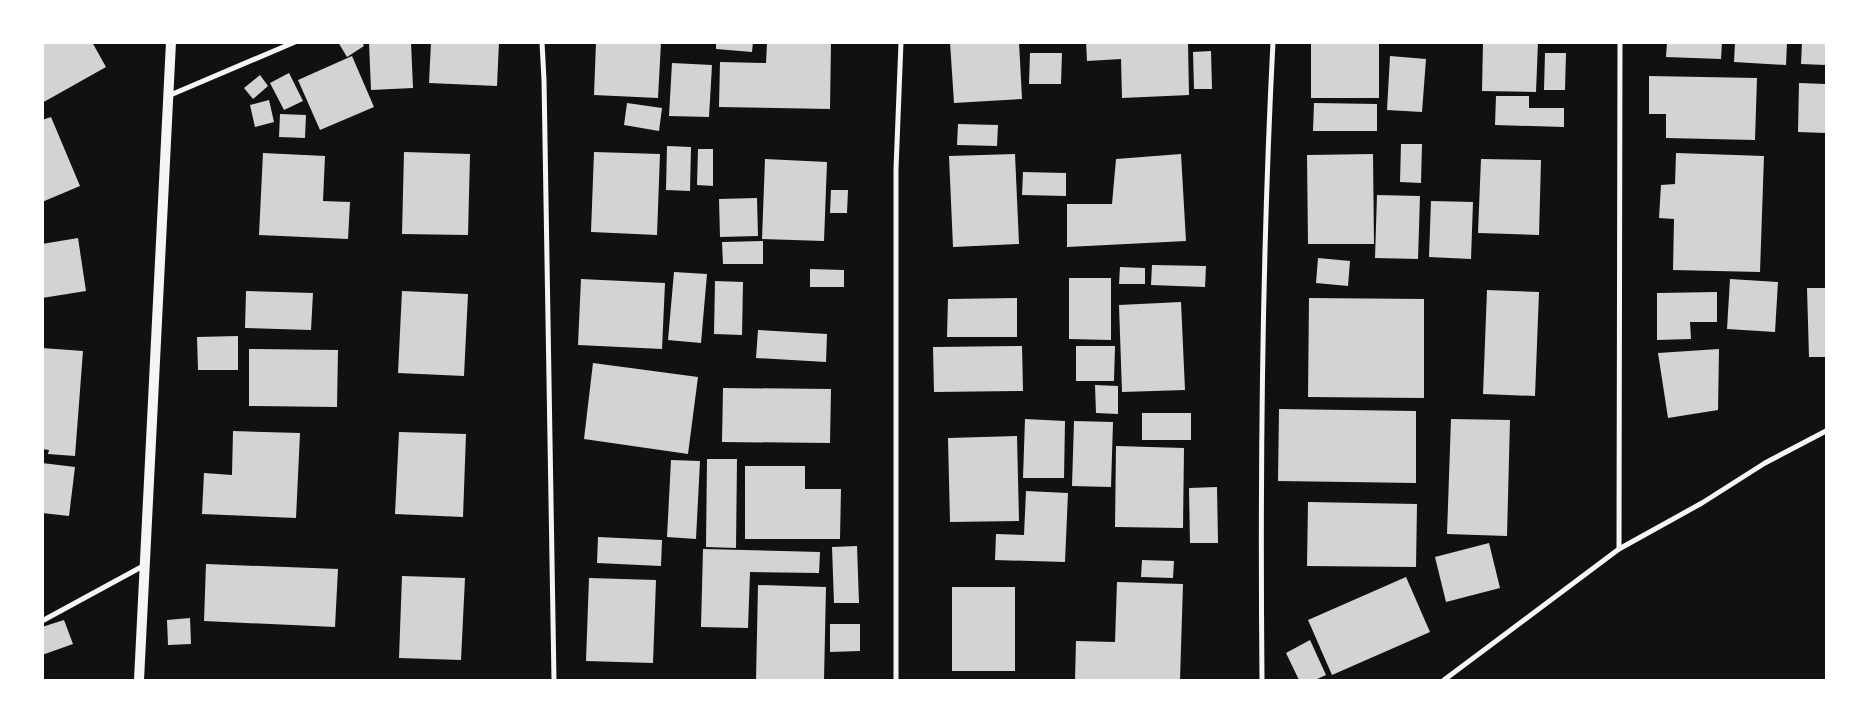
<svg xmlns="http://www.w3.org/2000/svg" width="1869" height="723" font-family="Arial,sans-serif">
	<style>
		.building { fill: #d3d3d3 }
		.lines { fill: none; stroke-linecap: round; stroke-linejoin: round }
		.minor { stroke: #f5f5f5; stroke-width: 5 }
		.secondary { stroke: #f5f5f5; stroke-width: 10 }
	</style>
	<rect width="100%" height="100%" fill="#111"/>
	<g class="building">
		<polygon points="42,42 92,42 106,67 42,103"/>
		<polygon points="338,42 362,42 364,46 347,57"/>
		<polygon points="369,42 411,42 413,88 371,90"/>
		<polygon points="431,42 499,42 497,86 429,83"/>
		<polygon points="596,42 661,42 658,98 594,95"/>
		<polygon points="716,42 753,42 752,52 716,49"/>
		<polygon points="767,42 831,42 830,109 719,107 720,62 766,63"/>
		<polygon points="950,42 1019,42 1022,99 954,103"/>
		<polygon points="1086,42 1188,42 1189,95 1122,98 1121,59 1087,61"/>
		<rect x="1311" y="42" width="68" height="56"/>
		<polygon points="1483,42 1538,42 1536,92 1482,91"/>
		<polygon points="1667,42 1722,42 1721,59 1666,57"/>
		<polygon points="1735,42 1787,42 1786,65 1734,62"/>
		<polygon points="1802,42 1826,42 1826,65 1801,64"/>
		<polygon points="1211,51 1212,89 1194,89 1193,52"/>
		<polygon points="1030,53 1062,53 1061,84 1029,84"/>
		<polygon points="1545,53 1566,53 1565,90 1544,90"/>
		<polygon points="352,56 374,107 320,130 298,80"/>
		<polygon points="1390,56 1426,59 1422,112 1387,110"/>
		<polygon points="672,63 712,65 709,117 669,116"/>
		<polygon points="289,73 303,101 284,110 270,83"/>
		<polygon points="260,75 268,86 253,99 244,88"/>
		<polygon points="1649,76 1757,78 1755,140 1666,138 1666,114 1649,114"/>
		<polygon points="1799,83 1826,84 1826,133 1798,132"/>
		<polygon points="1496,96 1529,96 1529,108 1564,108 1564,127 1495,125"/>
		<polygon points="269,100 274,122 255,127 250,105"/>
		<polygon points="627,103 662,108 659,131 624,125"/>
		<polygon points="1314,103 1377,104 1377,131 1313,131"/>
		<polygon points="280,114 306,115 305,138 279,137"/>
		<polygon points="51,117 80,186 42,202 42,120"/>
		<polygon points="958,124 998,125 997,146 957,145"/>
		<polygon points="1401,144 1422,144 1421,183 1400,182"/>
		<polygon points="667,146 691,147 690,191 666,190"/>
		<polygon points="698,149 713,149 713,186 697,185"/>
		<polygon points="404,152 470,154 468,235 402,234"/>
		<polygon points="594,152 660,154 657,235 591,232"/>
		<polygon points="263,153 325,156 323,201 350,202 348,239 259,235"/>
		<polygon points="1676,153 1764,156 1760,272 1673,270 1674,219 1659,218 1661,185 1675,184"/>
		<polygon points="1015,154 1019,244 953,247 949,156"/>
		<polygon points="1181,154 1186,241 1067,247 1067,204 1112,204 1116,159"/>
		<polygon points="1373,154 1374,244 1308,244 1307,155"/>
		<polygon points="765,159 827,162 824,241 762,239"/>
		<polygon points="1481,159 1541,160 1539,235 1478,233"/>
		<polygon points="1023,172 1066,173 1066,196 1022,195"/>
		<polygon points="831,190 848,190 847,213 830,213"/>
		<polygon points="1377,195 1420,196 1418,259 1375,258"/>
		<polygon points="757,198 758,236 720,237 719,199"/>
		<polygon points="1431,201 1473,202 1471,259 1429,257"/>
		<polygon points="78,238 86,291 42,298 42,244"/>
		<polygon points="763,241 763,264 723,264 722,242"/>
		<polygon points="1318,258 1350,261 1348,286 1316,283"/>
		<polygon points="1152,265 1206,266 1205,287 1151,285"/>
		<polygon points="1120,267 1145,268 1145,284 1119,284"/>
		<polygon points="810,269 844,270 844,287 810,287"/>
		<polygon points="674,272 707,274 701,343 668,340"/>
		<polygon points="1069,278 1111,278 1111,340 1069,339"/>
		<polygon points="581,279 665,283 662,349 578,345"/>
		<polygon points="1730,279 1778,282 1775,332 1727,329"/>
		<polygon points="715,281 743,282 742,335 714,334"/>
		<polygon points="1807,288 1826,288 1826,357 1809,357"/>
		<polygon points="1487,290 1539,292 1535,396 1483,394"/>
		<polygon points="246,291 313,293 311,330 245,328"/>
		<polygon points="402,291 468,294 464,376 398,373"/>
		<polygon points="1717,292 1717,322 1690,322 1691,339 1657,340 1657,293"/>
		<polygon points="1017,298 1017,337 947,337 948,299"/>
		<polygon points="1309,298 1424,299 1424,398 1308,397"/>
		<polygon points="1181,302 1185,390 1122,392 1119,305"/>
		<polygon points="758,330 827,334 826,362 756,358"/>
		<polygon points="238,336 238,370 198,370 197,337"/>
		<polygon points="1022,346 1023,391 934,392 933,347"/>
		<polygon points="1076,346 1115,346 1114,381 1076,381"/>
		<polygon points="42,348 83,351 75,456 48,454 49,450 42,449"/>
		<polygon points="249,349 338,350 337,407 249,406"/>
		<polygon points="1719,349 1718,410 1668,418 1658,353"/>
		<polygon points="593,363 698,377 688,454 584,439"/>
		<polygon points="1095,385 1118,386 1118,414 1096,413"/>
		<polygon points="723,388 831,389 830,443 722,442"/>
		<polygon points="1279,409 1416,411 1416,483 1278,481"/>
		<rect x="1142" y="413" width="49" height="27"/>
		<polygon points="1025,419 1065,421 1064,478 1023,478"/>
		<polygon points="1451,419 1510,420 1507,536 1447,534"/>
		<polygon points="1074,421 1113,422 1111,487 1072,486"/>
		<polygon points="233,431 300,433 296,518 202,514 204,473 232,475"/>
		<polygon points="399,432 466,434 463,517 395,514"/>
		<polygon points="1017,436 1019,521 950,522 948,438"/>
		<polygon points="1116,446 1184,448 1183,528 1115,527"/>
		<polygon points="707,459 737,459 736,548 706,547"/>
		<polygon points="671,460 700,461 696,539 667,537"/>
		<polygon points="42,463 75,467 69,516 42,513"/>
		<polygon points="745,466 805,466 805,489 841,489 840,539 745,539"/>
		<polygon points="1217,487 1218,543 1190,543 1189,488"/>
		<polygon points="1026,491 1068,493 1065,562 995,560 996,534 1024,535"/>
		<polygon points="1308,502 1417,504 1416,567 1307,566"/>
		<polygon points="598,537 662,540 661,566 597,563"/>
		<polygon points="1489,543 1500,588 1446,602 1435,557"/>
		<polygon points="857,546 859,603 834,603 832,547"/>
		<polygon points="703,549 820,552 819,573 750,572 748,628 701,627"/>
		<polygon points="1142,560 1174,561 1173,578 1141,577"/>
		<polygon points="206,564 338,569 335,627 204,621"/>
		<polygon points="402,576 465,578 461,660 399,658"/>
		<polygon points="1406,577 1430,632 1332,675 1308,620"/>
		<polygon points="589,578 656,580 653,663 586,661"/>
		<polygon points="1117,582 1183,584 1180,680 1075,680 1076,641 1115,642"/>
		<polygon points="758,585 826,587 824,680 756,680"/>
		<rect x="952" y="587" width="63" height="84"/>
		<polygon points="190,618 191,644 168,645 167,620"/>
		<polygon points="64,620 73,644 42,655 42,627"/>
		<polygon points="830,624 860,624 860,651 830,652"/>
		<polygon points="1310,640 1326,675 1315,680 1299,680 1286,653"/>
	</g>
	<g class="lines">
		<g class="minor">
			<polyline points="542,42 544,80 554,680"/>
			<polyline points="168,96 295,42"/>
			<polyline points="1619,549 1620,42"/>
			<polyline points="42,621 145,565"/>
			<polyline points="896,680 896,169 901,42"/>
			<path d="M1262 680C1260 468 1262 255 1273 42"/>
			<polyline points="1444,680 1619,549 1702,503 1765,463 1826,431"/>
		</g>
		<polyline class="secondary" points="139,680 171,42"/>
	</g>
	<rect width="1869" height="723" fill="none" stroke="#ffffff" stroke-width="88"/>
</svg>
